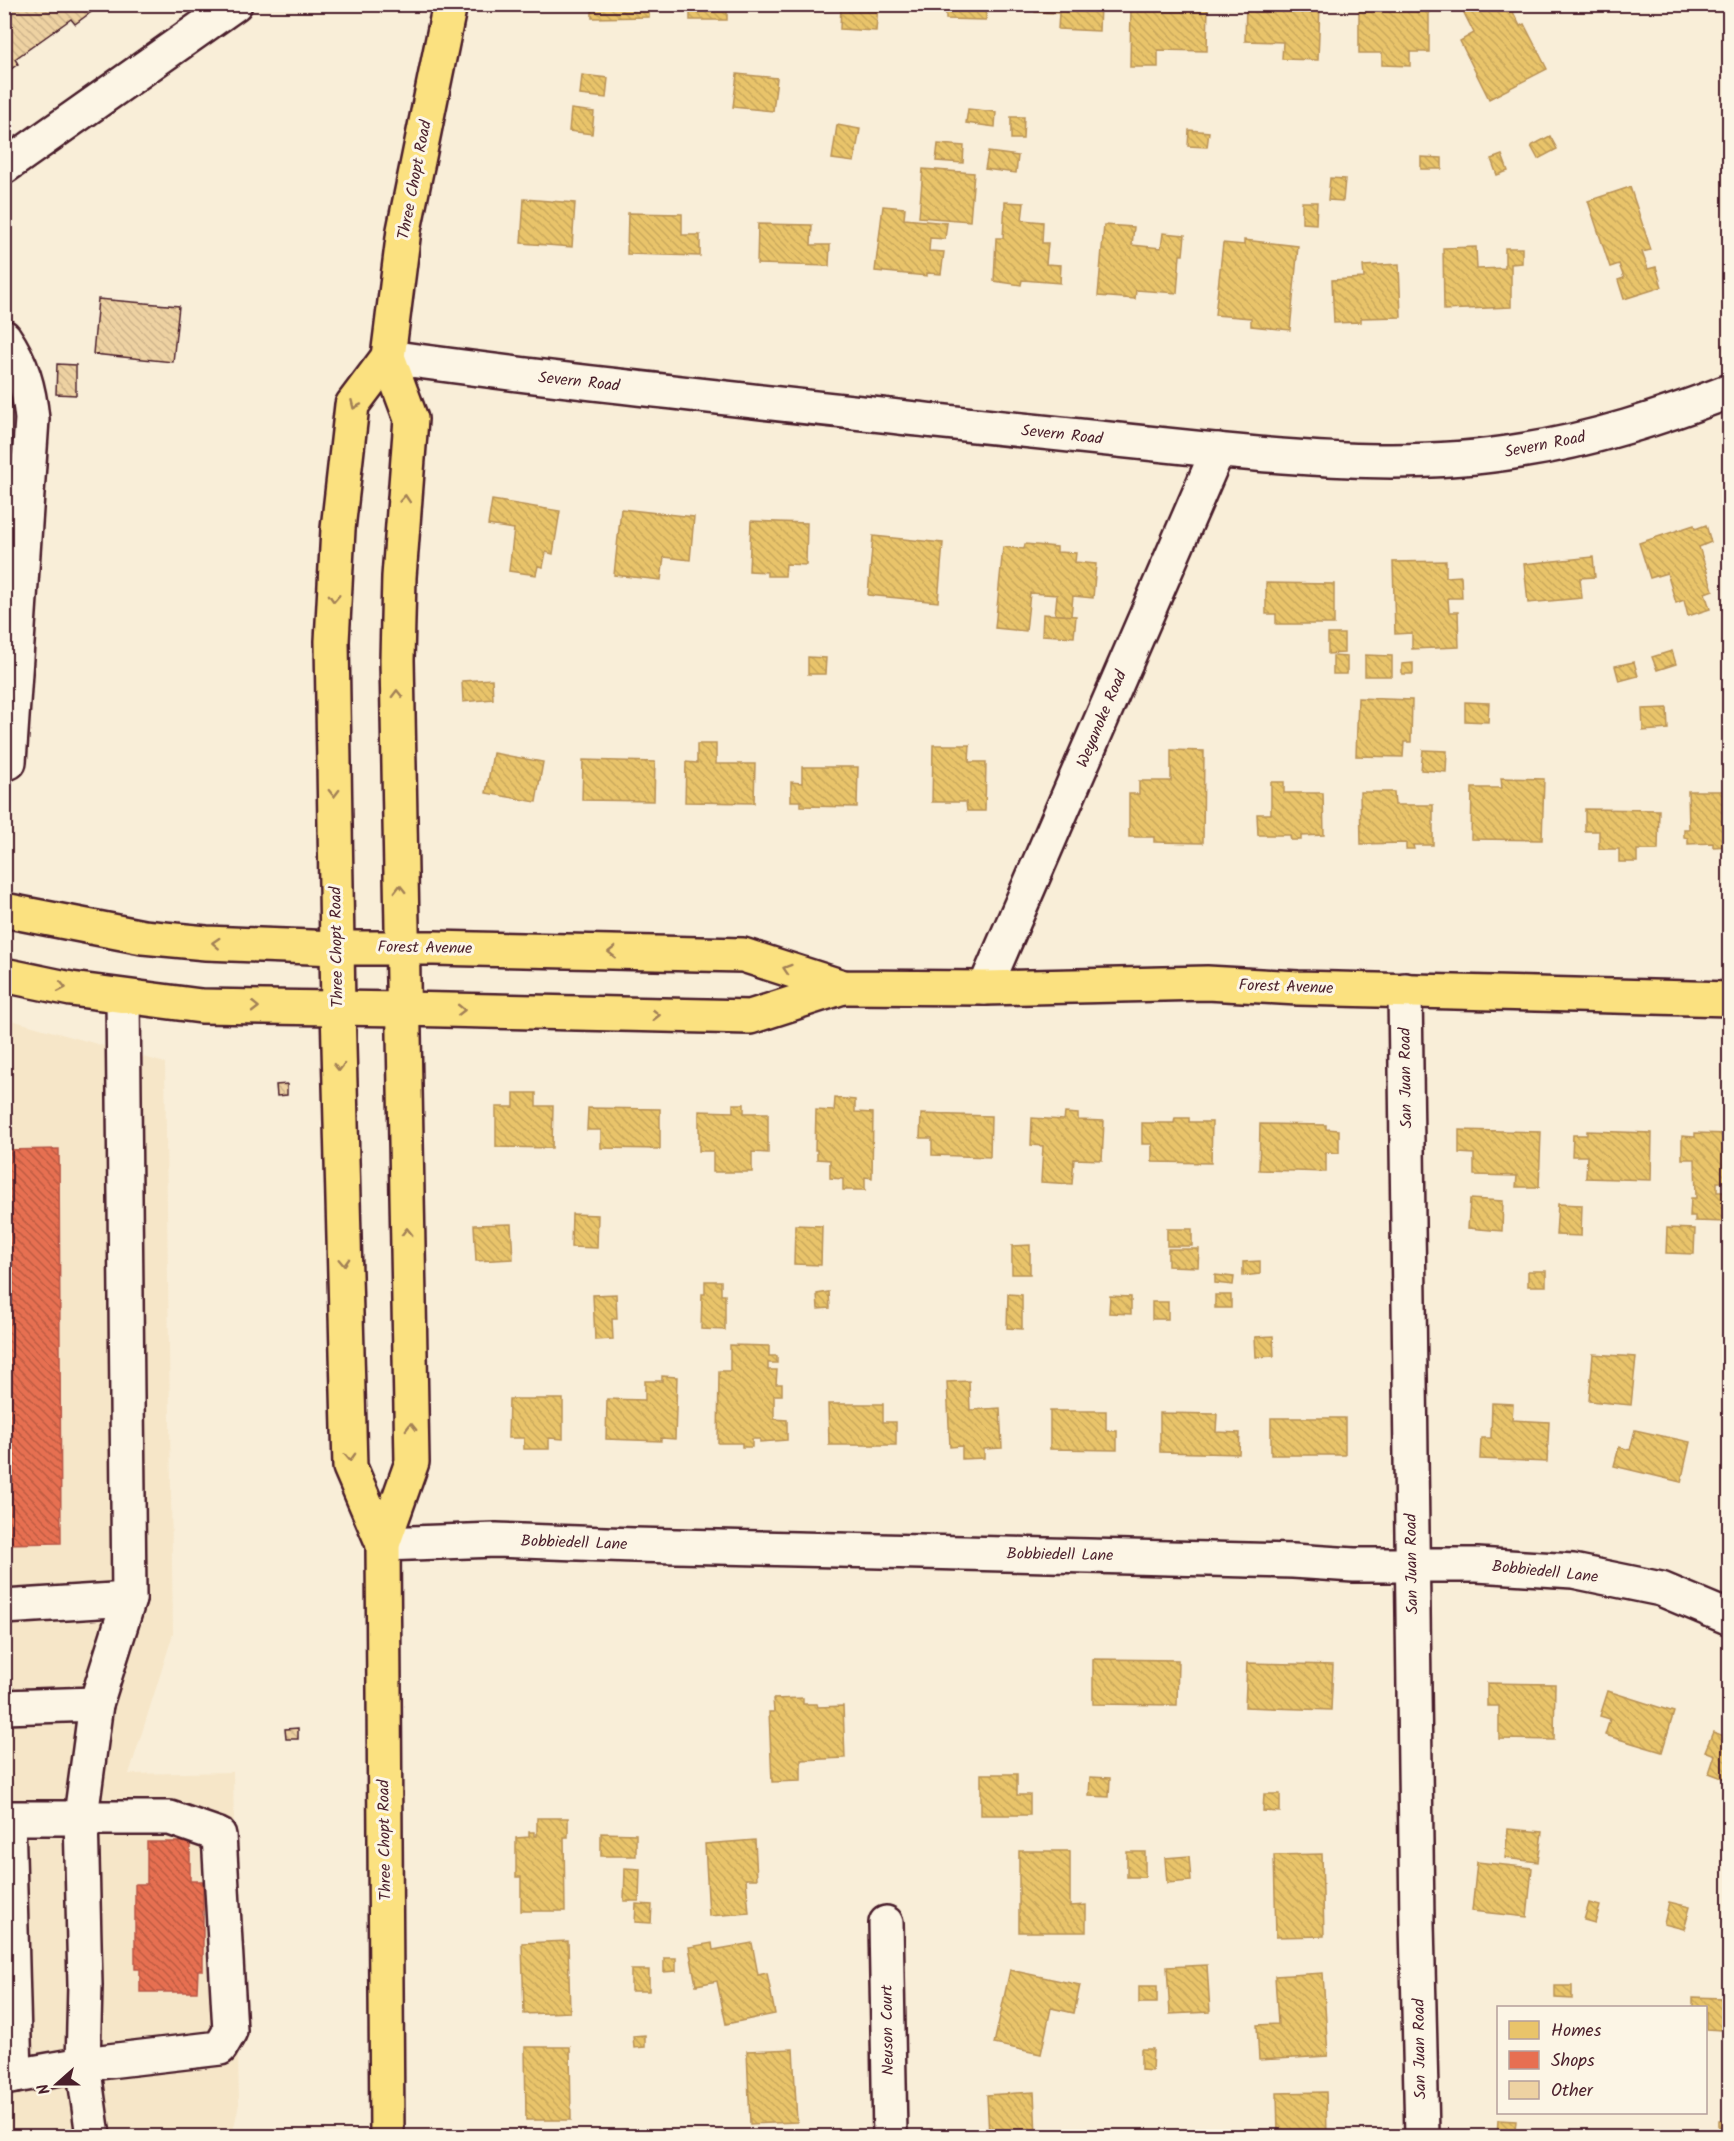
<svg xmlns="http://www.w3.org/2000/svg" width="1734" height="2141" font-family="Kalam,sans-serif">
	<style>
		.built { fill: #f6e6c8 }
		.homes { fill: url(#homes-back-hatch); stroke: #b99257; stroke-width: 1.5 }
		.shops { fill: url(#shops-back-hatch); stroke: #b85746; stroke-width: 1.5 }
		.building { fill: url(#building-back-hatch); stroke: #4a1f2b; stroke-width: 1.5 }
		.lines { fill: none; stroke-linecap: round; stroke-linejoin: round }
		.minor-casing { stroke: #4a1f2b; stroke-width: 38 }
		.major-casing { stroke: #4a1f2b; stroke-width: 38 }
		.minor { stroke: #fcf5e5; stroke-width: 33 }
		.major { stroke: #fbe180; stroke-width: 33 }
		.oneway { stroke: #a28056 }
		.labels { text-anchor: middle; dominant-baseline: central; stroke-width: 6; stroke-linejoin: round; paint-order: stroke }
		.street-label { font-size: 16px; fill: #4a1f2b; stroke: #fcf5e5 }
	</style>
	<defs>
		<pattern id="homes-back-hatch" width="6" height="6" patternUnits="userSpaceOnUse" patternTransform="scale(1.5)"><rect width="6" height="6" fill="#e9c46a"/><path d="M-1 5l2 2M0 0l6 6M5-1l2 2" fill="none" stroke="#c9a85c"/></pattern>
		<pattern id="shops-back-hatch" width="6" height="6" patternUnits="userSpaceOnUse" patternTransform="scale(1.5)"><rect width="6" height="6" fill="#e76f51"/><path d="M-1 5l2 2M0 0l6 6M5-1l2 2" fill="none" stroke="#bd5b43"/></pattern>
		<pattern id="building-back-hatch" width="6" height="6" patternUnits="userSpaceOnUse" patternTransform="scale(1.5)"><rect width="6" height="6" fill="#eed2a2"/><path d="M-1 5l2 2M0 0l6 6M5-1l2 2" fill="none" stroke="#ceb48c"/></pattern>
	</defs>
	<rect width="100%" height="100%" fill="#f9eed8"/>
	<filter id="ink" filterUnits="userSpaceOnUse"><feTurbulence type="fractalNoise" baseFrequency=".0167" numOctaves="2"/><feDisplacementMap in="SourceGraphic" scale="12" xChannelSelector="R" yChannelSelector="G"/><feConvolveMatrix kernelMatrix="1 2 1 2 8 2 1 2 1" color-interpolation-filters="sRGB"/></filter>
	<g filter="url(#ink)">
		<polygon class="built" points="4,1018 165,1063 173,1634 129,1774 233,1772 239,2104 232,2136 5,2136"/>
		<g class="homes">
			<polygon points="592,4 649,4 649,17 592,18"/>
			<rect x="690" y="4" width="37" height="16"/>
			<polygon points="817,4 878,4 876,31 840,29 841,6"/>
			<polygon points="946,4 986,4 986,20 946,19"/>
			<polygon points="1035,4 1100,4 1099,31 1058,29 1059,13 1035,12"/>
			<polygon points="1131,4 1208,4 1207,51 1158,50 1158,67 1130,67"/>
			<polygon points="1246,4 1320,5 1318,60 1282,59 1283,42 1245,41"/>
			<polygon points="1479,4 1509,4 1520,26 1524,24 1547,69 1489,99 1460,41 1474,33 1464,13"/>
			<polygon points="1359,7 1429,7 1429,52 1410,52 1410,66 1382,65 1382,53 1359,53"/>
			<polygon points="737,74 777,78 773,111 733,107"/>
			<polygon points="582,75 608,78 606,98 580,95"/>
			<polygon points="571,109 594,112 592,134 569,131"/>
			<polygon points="968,109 996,112 995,127 966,123"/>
			<polygon points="1011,117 1024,117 1023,139 1011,139"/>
			<polygon points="837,125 860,129 854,162 832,159"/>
			<polygon points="1189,130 1209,132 1207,147 1188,146"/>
			<polygon points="1550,136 1557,149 1538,159 1531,146"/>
			<polygon points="938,144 964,146 963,163 936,161"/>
			<polygon points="988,152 1018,156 1016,173 985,169"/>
			<polygon points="1502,155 1508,171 1497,175 1491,159"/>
			<polygon points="1421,157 1442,158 1442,169 1421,169"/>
			<polygon points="923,169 974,173 970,221 919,217"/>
			<polygon points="1330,178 1345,179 1343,201 1328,200"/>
			<polygon points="1630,187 1651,250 1642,252 1648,269 1656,267 1662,287 1624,299 1618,280 1624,278 1619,264 1610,267 1588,201"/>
			<polygon points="524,199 575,203 572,247 521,243"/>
			<polygon points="1005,202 1024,203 1022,220 1043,222 1042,243 1048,243 1046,264 1061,265 1060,283 1022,280 1021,285 994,281 996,238 1003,238"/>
			<polygon points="1302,202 1317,202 1316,224 1302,223"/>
			<polygon points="883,206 905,208 904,219 947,223 945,239 930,238 929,251 944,252 941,274 927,273 927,276 875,271"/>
			<polygon points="628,213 682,214 682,235 700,235 700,256 627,254"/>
			<polygon points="758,224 812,225 811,245 830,245 829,266 757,264"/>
			<polygon points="1104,225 1134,227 1132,245 1161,248 1163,233 1185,235 1183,255 1180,255 1177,293 1136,290 1135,299 1098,296"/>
			<polygon points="1244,240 1298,246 1290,330 1251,326 1251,318 1215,315 1223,243 1244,245"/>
			<polygon points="1476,247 1477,269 1505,268 1505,248 1522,248 1522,263 1511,264 1511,307 1444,310 1443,248"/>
			<polygon points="1399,264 1401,317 1361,318 1361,322 1334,323 1332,280 1364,278 1363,266"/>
			<polygon points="492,500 560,511 553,554 546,552 543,567 538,566 536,575 509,571 514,529 488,525"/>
			<polygon points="621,509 694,517 690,560 664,557 661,580 614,575"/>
			<polygon points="751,521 807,523 806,565 786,564 785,576 767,576 767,572 749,571"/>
			<polygon points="1694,525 1695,529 1706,525 1711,542 1699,547 1713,590 1705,593 1710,609 1688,616 1684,600 1676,603 1667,573 1650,578 1639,543"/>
			<polygon points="873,536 943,543 938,602 868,595"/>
			<polygon points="1025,544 1057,547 1057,552 1076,553 1075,562 1096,564 1093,598 1073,596 1071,616 1055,615 1057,595 1030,593 1026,631 995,628 1003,547 1024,549"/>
			<polygon points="1593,557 1595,577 1580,578 1582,598 1528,603 1524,564"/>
			<polygon points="1446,561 1446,577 1461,576 1462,598 1448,598 1449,612 1458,612 1459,647 1412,649 1412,633 1395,634 1393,562"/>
			<polygon points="1266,583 1334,584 1334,624 1276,624 1276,614 1266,614"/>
			<polygon points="1043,614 1076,616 1074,637 1042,635"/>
			<polygon points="1328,634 1344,634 1344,653 1328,654"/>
			<polygon points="1672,651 1676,664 1657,670 1652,657"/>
			<polygon points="1365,655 1392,656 1392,676 1365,676"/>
			<polygon points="1333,656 1347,657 1347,674 1333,674"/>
			<polygon points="808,657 826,658 825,674 808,674"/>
			<polygon points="1634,662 1638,676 1619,681 1615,666"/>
			<polygon points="1413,663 1413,674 1402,674 1402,664"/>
			<polygon points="492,679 493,699 463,702 462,681"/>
			<polygon points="1358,698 1412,700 1411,742 1404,742 1403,757 1356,756"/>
			<polygon points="1465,702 1489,703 1488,722 1465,721"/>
			<polygon points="1667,708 1668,729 1643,731 1642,709"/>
			<polygon points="697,744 716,744 716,764 755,764 754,803 685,802 686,762 697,763"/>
			<polygon points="933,745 970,745 969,762 986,762 985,811 967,811 966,802 932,802"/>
			<polygon points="1171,750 1204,751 1203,843 1154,842 1154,837 1129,837 1129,794 1139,794 1139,781 1171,781"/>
			<polygon points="1423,750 1447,751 1446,772 1421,770"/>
			<polygon points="493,753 543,762 536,802 486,793"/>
			<polygon points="583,760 655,762 654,801 582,800"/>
			<polygon points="802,767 858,767 857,807 801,806 801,801 791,801 791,782 802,783"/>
			<polygon points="1501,778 1544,779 1542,840 1471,839 1472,788 1502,788"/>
			<polygon points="1271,782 1284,782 1284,793 1323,793 1324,835 1301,836 1301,840 1291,840 1290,835 1258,835 1257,814 1271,814"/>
			<polygon points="1688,791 1728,791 1730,846 1713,847 1713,843 1688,844 1688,838 1684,837 1684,829 1689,829"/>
			<polygon points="1360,792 1394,792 1395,805 1433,805 1433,845 1413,845 1414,849 1406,849 1406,843 1361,844"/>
			<polygon points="1585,809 1659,810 1658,850 1637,850 1637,862 1619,862 1619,849 1599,849 1599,831 1585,831"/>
			<polygon points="514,1093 536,1093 536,1106 553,1106 552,1148 496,1147 496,1107 514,1107"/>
			<polygon points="835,1098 855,1100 855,1112 873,1113 872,1178 865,1177 865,1190 843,1190 843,1179 830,1178 830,1160 817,1159 817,1150 815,1150 816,1110 834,1111"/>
			<polygon points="733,1104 744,1104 744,1113 768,1113 768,1153 752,1152 752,1172 713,1172 713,1151 699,1151 699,1111 733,1112"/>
			<polygon points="588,1108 660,1109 660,1149 601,1148 601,1130 587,1130"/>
			<polygon points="1065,1113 1078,1114 1078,1120 1104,1121 1102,1160 1074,1159 1072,1184 1041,1182 1043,1146 1031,1145 1032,1118 1064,1120"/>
			<polygon points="921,1114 991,1116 990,1157 932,1155 932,1138 920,1138"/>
			<polygon points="1175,1118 1189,1118 1189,1122 1212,1122 1211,1163 1152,1162 1152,1144 1142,1144 1142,1123 1174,1123"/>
			<polygon points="1260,1124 1326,1125 1326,1129 1339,1130 1339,1153 1326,1152 1326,1172 1259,1170"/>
			<polygon points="1459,1130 1541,1132 1539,1187 1516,1187 1517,1176 1474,1175 1474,1154 1459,1153"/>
			<polygon points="1587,1131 1652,1133 1651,1180 1586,1178 1587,1156 1572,1156 1573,1135 1587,1135"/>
			<polygon points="1695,1133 1730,1134 1730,1182 1717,1182 1717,1192 1728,1192 1727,1222 1695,1221 1695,1216 1690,1216 1691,1198 1696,1198 1695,1159 1682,1159 1682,1136 1695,1137"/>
			<polygon points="1470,1199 1503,1201 1502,1231 1468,1228"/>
			<polygon points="1558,1204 1582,1205 1581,1236 1556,1235"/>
			<polygon points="572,1214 598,1215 597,1248 571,1247"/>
			<polygon points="511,1224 513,1259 476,1261 474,1225"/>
			<polygon points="795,1225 822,1226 821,1265 794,1264"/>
			<polygon points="1667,1228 1695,1229 1694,1254 1666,1253"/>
			<rect x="1167" y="1229" width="25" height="17"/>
			<polygon points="1030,1245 1030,1274 1012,1274 1012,1246"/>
			<polygon points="1168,1249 1199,1249 1198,1267 1168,1266"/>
			<polygon points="1260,1261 1260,1274 1243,1276 1243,1262"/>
			<rect x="1528" y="1271" width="18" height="15"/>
			<polygon points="1215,1275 1234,1277 1233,1285 1215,1283"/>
			<polygon points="705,1281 721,1281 721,1295 725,1295 725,1330 701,1329 702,1294 705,1294"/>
			<polygon points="829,1292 830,1308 818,1309 817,1294"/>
			<polygon points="616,1294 617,1319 612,1319 613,1339 595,1340 593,1295"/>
			<polygon points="1008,1294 1022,1295 1022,1329 1007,1328"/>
			<rect x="1215" y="1295" width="16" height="13"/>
			<polygon points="1110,1296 1131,1297 1131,1314 1109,1313"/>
			<rect x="1152" y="1302" width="16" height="17"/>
			<polygon points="1273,1336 1274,1356 1256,1357 1255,1337"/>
			<polygon points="730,1345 769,1346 769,1356 777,1356 777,1363 768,1363 768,1370 777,1370 776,1384 782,1384 782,1395 774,1395 774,1419 787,1420 787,1440 760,1442 760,1439 752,1439 752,1447 742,1447 742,1443 718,1443 719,1371 730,1371"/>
			<polygon points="1593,1354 1636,1357 1631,1405 1589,1401"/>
			<polygon points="662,1376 677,1377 675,1439 661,1438 661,1441 606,1439 607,1399 645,1400 645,1381 662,1381"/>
			<polygon points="969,1381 970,1410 1000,1408 1002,1448 984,1449 984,1458 962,1459 962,1446 950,1447 947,1382"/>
			<polygon points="509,1399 563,1399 563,1439 549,1438 549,1449 524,1449 524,1438 508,1438"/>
			<polygon points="1492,1403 1513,1404 1512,1420 1549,1422 1547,1462 1480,1459 1481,1438 1491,1438"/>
			<polygon points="828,1404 883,1404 883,1422 896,1422 896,1445 829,1445"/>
			<polygon points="1050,1411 1106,1411 1106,1431 1117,1431 1117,1450 1050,1449"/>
			<polygon points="1160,1413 1217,1414 1216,1432 1240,1433 1239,1454 1160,1452"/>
			<rect x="1271" y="1418" width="74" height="37"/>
			<polygon points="1635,1430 1690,1442 1681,1482 1614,1466 1619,1447 1630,1450"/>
			<polygon points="1093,1659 1178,1660 1177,1705 1093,1704"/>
			<polygon points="1247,1663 1333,1665 1331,1710 1245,1707"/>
			<polygon points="1487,1683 1555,1684 1554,1740 1499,1739 1499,1706 1487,1706"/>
			<polygon points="1608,1691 1674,1712 1662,1752 1605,1735 1610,1719 1600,1716"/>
			<polygon points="803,1698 803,1704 817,1704 818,1707 843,1706 845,1758 801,1760 801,1781 772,1782 769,1712 774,1712 773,1699"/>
			<polygon points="1713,1732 1730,1738 1730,1781 1709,1773 1715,1755 1705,1751"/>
			<polygon points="981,1774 1017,1774 1017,1795 1030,1795 1030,1815 981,1815"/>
			<polygon points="1090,1777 1110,1778 1109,1797 1089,1796"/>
			<polygon points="1264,1794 1280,1794 1280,1812 1263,1811"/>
			<polygon points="537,1818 568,1818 568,1837 564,1837 565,1911 521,1911 521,1877 516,1877 516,1838 529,1837 529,1832 534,1832 534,1836 537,1836"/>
			<polygon points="1508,1829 1542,1832 1538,1862 1505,1858"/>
			<polygon points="601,1833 636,1834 636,1856 601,1856"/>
			<polygon points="755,1840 757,1879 746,1879 749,1913 709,1916 705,1844"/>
			<polygon points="1019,1851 1070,1851 1070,1906 1086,1905 1086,1932 1019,1932"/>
			<rect x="1127" y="1852" width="18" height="25"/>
			<polygon points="1322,1854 1324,1936 1276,1937 1274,1855"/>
			<polygon points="1189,1856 1191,1881 1167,1883 1165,1858"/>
			<polygon points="1477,1862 1532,1868 1527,1917 1472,1911"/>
			<polygon points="625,1868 640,1869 639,1901 624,1901"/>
			<polygon points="1669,1902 1690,1907 1684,1929 1664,1924"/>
			<polygon points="1589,1903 1600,1906 1595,1923 1584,1920"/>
			<polygon points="636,1904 652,1905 651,1923 635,1922"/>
			<polygon points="568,1941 570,2012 524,2014 522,1943"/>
			<polygon points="712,1943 713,1950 752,1943 758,1975 767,1973 775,2014 726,2024 717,1981 696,1985 689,1947"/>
			<polygon points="664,1958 676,1958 676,1971 664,1972"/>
			<polygon points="1207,1965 1210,2012 1170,2014 1167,1967"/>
			<rect x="631" y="1970" width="18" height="21"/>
			<polygon points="1010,1970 1080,1985 1074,2013 1051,2008 1041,2054 994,2044"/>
			<polygon points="1323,1973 1328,2056 1259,2060 1257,2025 1278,2024 1275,1976"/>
			<rect x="1139" y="1986" width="18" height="17"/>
			<polygon points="1555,1986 1572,1986 1572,1999 1555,1998"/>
			<polygon points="1693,1997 1723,1998 1722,2030 1706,2029 1706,2008 1693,2008"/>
			<polygon points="645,2035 645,2047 634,2048 633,2036"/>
			<polygon points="525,2047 570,2047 571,2120 526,2120"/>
			<polygon points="793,2049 797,2122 750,2124 747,2051"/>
			<polygon points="1141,2049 1153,2049 1152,2071 1141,2070"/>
			<polygon points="1034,2092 1036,2136 989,2136 987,2095"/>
			<polygon points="1326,2092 1327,2136 1278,2136 1277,2093"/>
			<polygon points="1498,2120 1516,2121 1515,2131 1552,2134 1552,2136 1497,2136"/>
			<rect x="1719" y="2120" width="11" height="16"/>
		</g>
		<g class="shops">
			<polygon points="59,1149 61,1543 4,1544 4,1150"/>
			<polygon points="147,1842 190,1842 190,1881 203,1881 203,1970 198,1970 197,1992 140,1992 140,1969 135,1969 135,1884 147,1884"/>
		</g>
		<g class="building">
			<polygon points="4,4 102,4 75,24 71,19 15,59 18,64 4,74"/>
			<polygon points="98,299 179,306 173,362 93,354"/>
			<polygon points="57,364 76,365 76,395 56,394"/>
			<polygon points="287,1084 287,1095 277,1096 276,1085"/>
			<polygon points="298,1728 298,1739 286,1739 285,1729"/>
		</g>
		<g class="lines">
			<defs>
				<g id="minor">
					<polyline points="4,167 235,4"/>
					<path d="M4 337C22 363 29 388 32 419L9 762"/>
					<path d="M388 357C570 382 753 401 936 421 1029 431 1122 441 1214 450 1315 460 1420 468 1520 451 1593 440 1662 417 1730 391"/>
					<polyline points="985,988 1218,450"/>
					<polyline points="1405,990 1417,1923 1422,2136"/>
					<polyline points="383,1544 496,1540 634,1545 1293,1561 1354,1565 1477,1565 1573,1571 1661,1589 1730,1618"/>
					<polyline points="4,1607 129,1599"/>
					<polyline points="96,1704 129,1599 123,997"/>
					<polyline points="4,1707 96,1704 81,1816 85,1985 83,2064 93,2136"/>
					<polyline points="4,1818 170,1818 219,1835 230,2031 220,2048 83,2064 4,2078"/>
					<polyline points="8,1818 15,2076"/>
					<polyline points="886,1923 890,2136"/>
				</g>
				<g id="major">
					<polyline points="4,910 143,937 206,943 337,948 434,948 743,955 843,987 985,988 1207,983 1298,988 1730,999"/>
					<polyline points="4,975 71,989 201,1006 403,1009 750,1017 843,987"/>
					<polyline points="383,1544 350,1467 338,1008 332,641 338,529 352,405 388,357"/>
					<polyline points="387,2136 383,1544 412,1462 397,660 399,577 411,419 388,357 404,230 450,4"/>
				</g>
			</defs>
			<use href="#minor" class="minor-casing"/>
			<use href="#major" class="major-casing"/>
			<use href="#minor" class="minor"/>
			<use href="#major" class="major"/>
		</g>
		<defs><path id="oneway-chevron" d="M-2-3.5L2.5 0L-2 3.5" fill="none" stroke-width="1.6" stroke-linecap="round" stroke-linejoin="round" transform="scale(1.5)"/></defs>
		<g class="oneway">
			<use href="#oneway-chevron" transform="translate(355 405) rotate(114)"/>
			<use href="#oneway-chevron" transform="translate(405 499) rotate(-86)"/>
			<use href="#oneway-chevron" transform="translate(334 598) rotate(92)"/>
			<use href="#oneway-chevron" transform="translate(397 694) rotate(-91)"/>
			<use href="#oneway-chevron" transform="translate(334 793) rotate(89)"/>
			<use href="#oneway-chevron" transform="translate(400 889) rotate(-91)"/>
			<use href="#oneway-chevron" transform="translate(216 943) rotate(-177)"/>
			<use href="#oneway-chevron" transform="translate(612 952) rotate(-179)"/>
			<use href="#oneway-chevron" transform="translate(787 969) rotate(-162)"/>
			<use href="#oneway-chevron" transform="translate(62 987) rotate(11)"/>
			<use href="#oneway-chevron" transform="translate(255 1007) rotate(1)"/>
			<use href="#oneway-chevron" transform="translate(461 1010) rotate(1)"/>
			<use href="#oneway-chevron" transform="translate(656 1015) rotate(1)"/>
			<use href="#oneway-chevron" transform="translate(339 1067) rotate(89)"/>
			<use href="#oneway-chevron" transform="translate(407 1232) rotate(-91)"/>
			<use href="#oneway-chevron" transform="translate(344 1262) rotate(88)"/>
			<use href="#oneway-chevron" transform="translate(411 1427) rotate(-91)"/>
			<use href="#oneway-chevron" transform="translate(350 1457) rotate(88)"/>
		</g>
	</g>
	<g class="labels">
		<g class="street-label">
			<text transform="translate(415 180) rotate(-79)">Three Chopt Road</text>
			<text transform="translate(579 382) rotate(6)">Severn Road</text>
			<text transform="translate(1062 435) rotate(6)">Severn Road</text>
			<text transform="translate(1545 445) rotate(-11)">Severn Road</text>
			<text transform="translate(1102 719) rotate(-67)">Weyanoke Road</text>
			<text transform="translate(337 947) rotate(-91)">Three Chopt Road</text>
			<text transform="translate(425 948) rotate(1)">Forest Avenue</text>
			<text transform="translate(1286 987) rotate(2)">Forest Avenue</text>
			<text transform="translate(1406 1078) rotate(-91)">San Juan Road</text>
			<text transform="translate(574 1543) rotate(2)">Bobbiedell Lane</text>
			<text transform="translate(1060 1555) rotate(1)">Bobbiedell Lane</text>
			<text transform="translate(1412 1564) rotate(-91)">San Juan Road</text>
			<text transform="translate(1545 1572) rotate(6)">Bobbiedell Lane</text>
			<text transform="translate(385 1840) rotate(-91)">Three Chopt Road</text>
			<text transform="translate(888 2030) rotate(-91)">Neuson Court</text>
			<text transform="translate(1420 2049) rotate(-91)">San Juan Road</text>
		</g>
	</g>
	<rect width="1734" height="2141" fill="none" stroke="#fcf5e5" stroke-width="24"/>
	<rect x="12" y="12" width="1710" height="2117" fill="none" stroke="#4a1f2b" stroke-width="2" filter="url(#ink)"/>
	<rect x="1497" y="2006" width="210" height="108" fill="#fcf5e5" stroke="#b59f9b" stroke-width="1.5"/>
	<rect x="1509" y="2021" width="30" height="18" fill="#e9c46a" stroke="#b59f9b" stroke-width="1.5"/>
	<text x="1551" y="2036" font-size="18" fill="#4a1f2b">Homes</text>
	<rect x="1509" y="2051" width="30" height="18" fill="#e76f51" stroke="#b59f9b" stroke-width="1.5"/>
	<text x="1551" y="2066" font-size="18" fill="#4a1f2b">Shops</text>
	<rect x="1509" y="2081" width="30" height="18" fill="#eed2a2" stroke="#b59f9b" stroke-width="1.5"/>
	<text x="1551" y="2096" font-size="18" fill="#4a1f2b">Other</text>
	<g transform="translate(57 2084) rotate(249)" stroke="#fcf5e5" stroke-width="4.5" paint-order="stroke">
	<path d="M0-4.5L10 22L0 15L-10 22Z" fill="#4a1f2b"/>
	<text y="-9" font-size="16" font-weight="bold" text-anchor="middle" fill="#4a1f2b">N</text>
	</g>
</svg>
